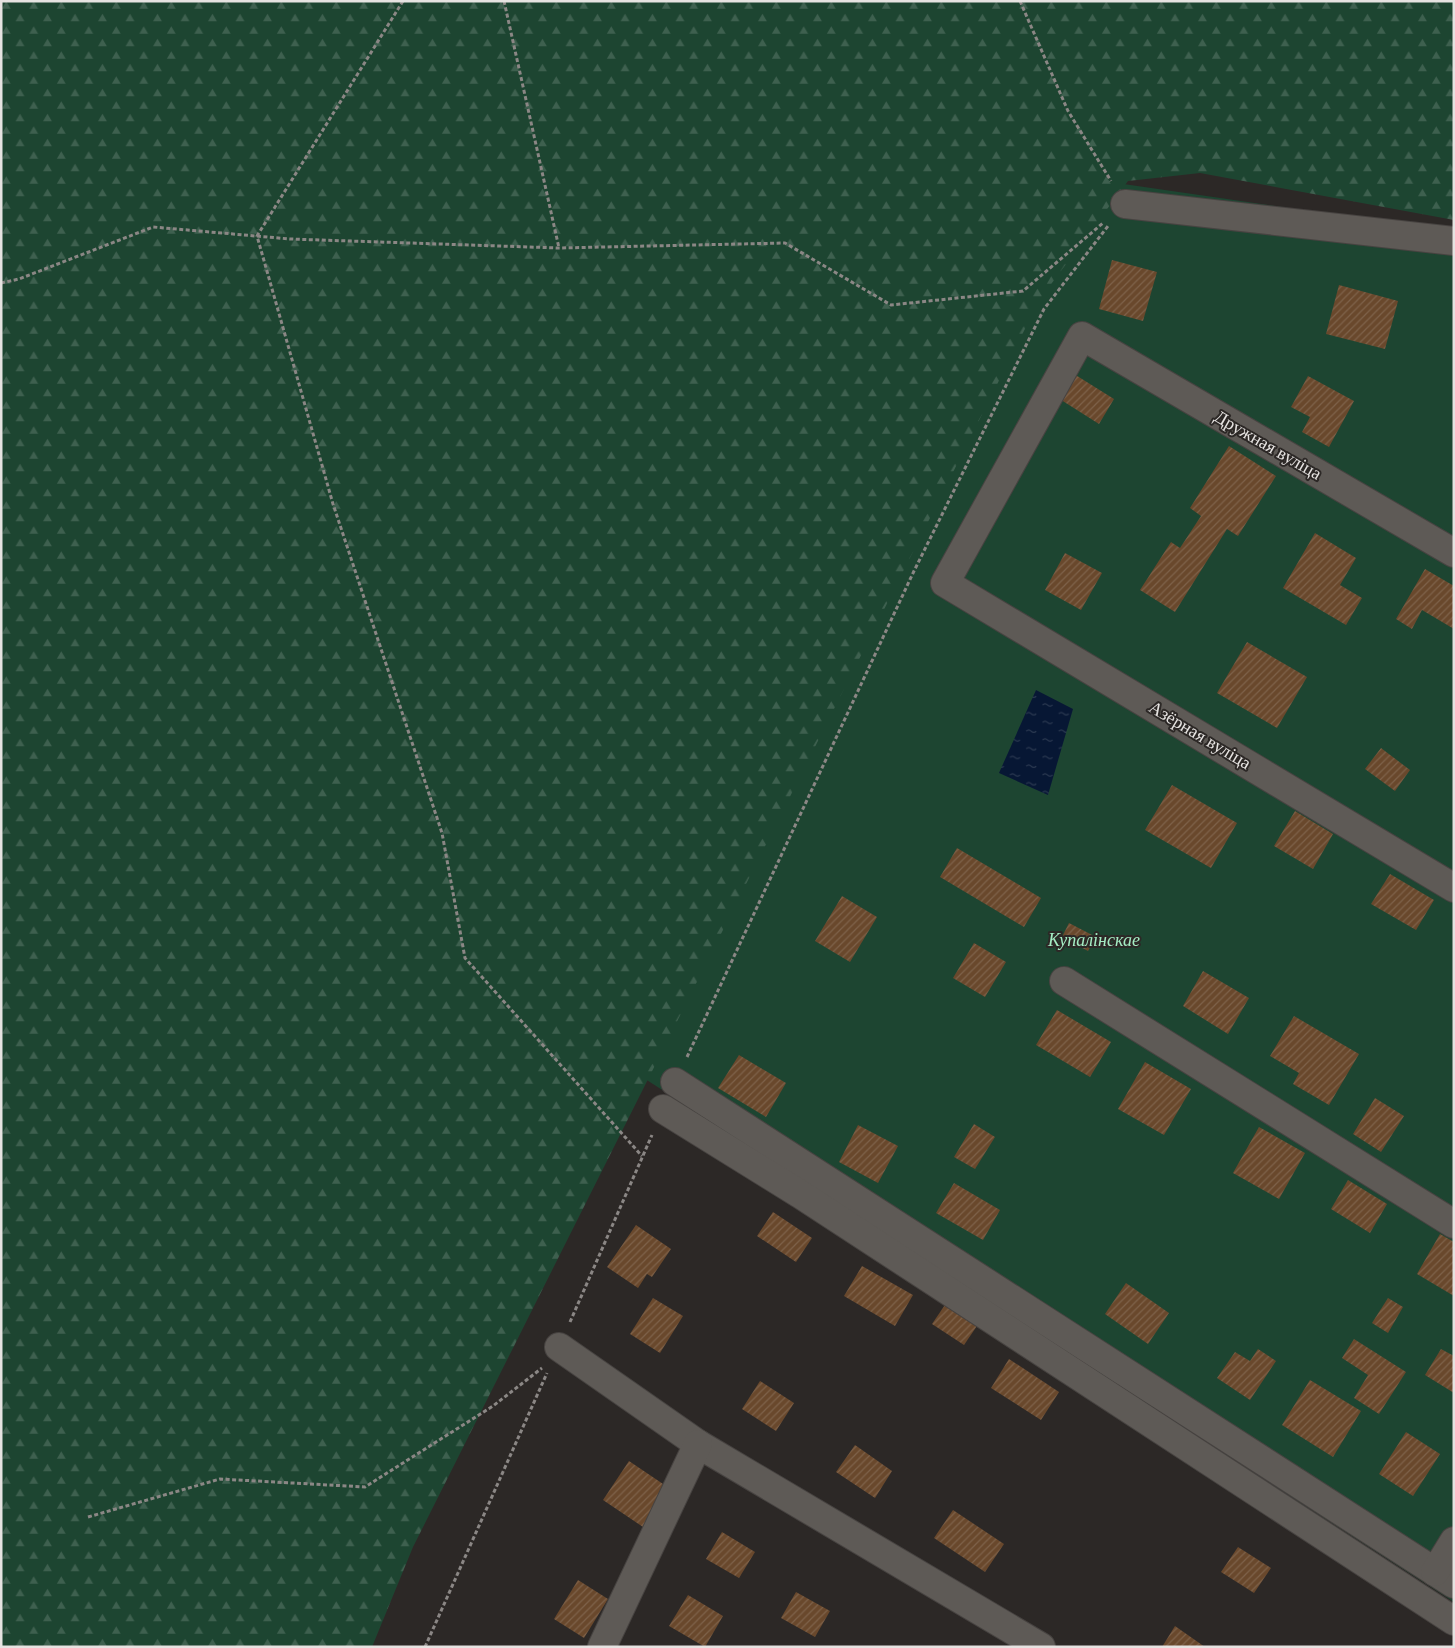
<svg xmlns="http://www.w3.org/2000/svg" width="1455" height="1648" font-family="'Times New Roman',serif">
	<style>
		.green { fill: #1d4531 }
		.forest { fill: url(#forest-firs) }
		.water { fill: url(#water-ripples) }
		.building { fill: url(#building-hatch) }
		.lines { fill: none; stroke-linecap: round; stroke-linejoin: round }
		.minor-casing { stroke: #474341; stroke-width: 30 }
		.path { stroke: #8b8785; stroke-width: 3; stroke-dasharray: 4 2.5; stroke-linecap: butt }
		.minor { stroke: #5e5a56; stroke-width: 28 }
		.labels { text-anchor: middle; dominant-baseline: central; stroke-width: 4; stroke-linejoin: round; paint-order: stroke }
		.street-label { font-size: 18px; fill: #e6e3e1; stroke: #2c2826 }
		.park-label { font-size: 18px; font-style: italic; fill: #a4ecc3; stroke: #2c2826 }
	</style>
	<defs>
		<pattern id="forest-firs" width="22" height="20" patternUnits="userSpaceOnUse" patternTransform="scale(1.25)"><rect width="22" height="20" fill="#1d4531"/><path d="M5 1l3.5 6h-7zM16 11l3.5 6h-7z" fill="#3e604f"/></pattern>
		<pattern id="water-ripples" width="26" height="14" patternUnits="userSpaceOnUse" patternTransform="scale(1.25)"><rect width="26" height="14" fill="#071734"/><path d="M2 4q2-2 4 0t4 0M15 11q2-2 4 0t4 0" fill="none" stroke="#2b3951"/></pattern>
		<pattern id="building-hatch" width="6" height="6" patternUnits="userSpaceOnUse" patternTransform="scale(1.25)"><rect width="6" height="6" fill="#69482c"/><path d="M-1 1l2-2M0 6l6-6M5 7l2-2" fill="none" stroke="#7e624a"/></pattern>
	</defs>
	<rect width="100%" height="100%" fill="#2c2826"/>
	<polygon class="green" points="1089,179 1454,232 1454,1602 622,1064"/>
	<polygon class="forest" points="1,1 1454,1 1454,220 1200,173 1128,181 1040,299 413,1547 372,1647 1,1647"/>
	<polygon class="water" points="1036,690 1073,709 1048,795 999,773"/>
	<g class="building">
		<polygon points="1112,260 1157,272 1143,321 1099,309"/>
		<polygon points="1339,285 1398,301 1385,349 1326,334"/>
		<polygon points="1074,374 1114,399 1099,424 1058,398"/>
		<polygon points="1308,376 1354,401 1329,447 1302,432 1310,417 1291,407"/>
		<polygon points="1229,446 1276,476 1238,536 1227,529 1175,612 1140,590 1171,542 1180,548 1201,516 1190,508"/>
		<polygon points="1315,533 1356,558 1340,585 1362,598 1346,625 1283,588"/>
		<polygon points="1065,553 1102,573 1081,610 1045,590"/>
		<polygon points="1425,569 1454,586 1454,629 1422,610 1412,629 1396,619"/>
		<polygon points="1247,642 1307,677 1277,728 1217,693"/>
		<polygon points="1381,748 1410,770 1395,791 1365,769"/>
		<polygon points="1172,785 1237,823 1211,868 1145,830"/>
		<polygon points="1295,811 1333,834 1313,869 1274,846"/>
		<polygon points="957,848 1041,898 1024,927 940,877"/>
		<polygon points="1390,874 1434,900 1416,930 1371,904"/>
		<polygon points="842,896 877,917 850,962 815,941"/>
		<polygon points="1069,923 1096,937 1088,951 1062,937"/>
		<polygon points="974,943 1006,962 985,997 953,978"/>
		<polygon points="1203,971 1249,998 1228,1034 1183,1006"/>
		<polygon points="1057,1010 1111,1042 1090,1077 1036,1045"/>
		<polygon points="1294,1016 1359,1054 1329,1105 1293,1084 1299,1073 1270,1056"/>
		<polygon points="739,1055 786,1083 766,1117 718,1088"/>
		<polygon points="1145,1062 1191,1089 1164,1135 1118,1109"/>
		<polygon points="1375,1098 1404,1116 1381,1152 1353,1134"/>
		<polygon points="974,1124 995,1137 975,1169 954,1157"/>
		<polygon points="858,1125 898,1146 878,1183 839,1162"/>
		<polygon points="1259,1127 1305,1153 1279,1199 1233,1173"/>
		<polygon points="1348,1180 1387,1204 1370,1233 1331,1209"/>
		<polygon points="954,1183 1000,1210 983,1240 936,1213"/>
		<polygon points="773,1212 812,1238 796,1262 757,1236"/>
		<polygon points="636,1225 671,1249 652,1277 647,1274 638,1288 607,1267"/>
		<polygon points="1440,1234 1454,1242 1454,1296 1417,1274"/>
		<polygon points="862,1266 913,1295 895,1326 844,1296"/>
		<polygon points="1126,1283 1169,1313 1148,1344 1105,1314"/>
		<polygon points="653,1298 683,1316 660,1353 630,1334"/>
		<polygon points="1388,1298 1403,1307 1388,1333 1372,1323"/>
		<polygon points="949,1299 981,1320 964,1345 932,1324"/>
		<polygon points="1354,1339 1406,1372 1379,1414 1354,1398 1368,1375 1342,1358"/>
		<polygon points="1258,1349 1276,1361 1250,1400 1217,1378 1235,1352 1250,1361"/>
		<polygon points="1441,1349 1454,1356 1454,1393 1425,1375"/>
		<polygon points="1009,1359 1059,1392 1041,1420 991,1388"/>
		<polygon points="1310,1380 1361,1411 1333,1457 1282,1425"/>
		<polygon points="760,1381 794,1403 776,1431 742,1409"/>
		<polygon points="1406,1432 1440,1454 1413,1496 1379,1474"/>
		<polygon points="855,1445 892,1471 875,1498 836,1472"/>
		<polygon points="629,1461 669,1488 643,1527 603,1500"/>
		<polygon points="953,1510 1004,1544 985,1572 934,1538"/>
		<polygon points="722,1532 755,1552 739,1578 706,1559"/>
		<polygon points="1238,1547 1271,1568 1254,1593 1221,1572"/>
		<polygon points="578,1580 608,1599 584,1638 554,1619"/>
		<polygon points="796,1592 830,1611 815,1637 781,1618"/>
		<polygon points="688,1595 723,1616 705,1647 669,1626"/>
		<polygon points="1175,1626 1205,1647 1162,1647"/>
	</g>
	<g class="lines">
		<defs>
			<g id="minor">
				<polyline points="1125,204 1454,241"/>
				<polyline points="1454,553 1082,336 945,583 1454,888"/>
				<polyline points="1064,981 1454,1224"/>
				<polyline points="675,1082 1454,1584"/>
				<polyline points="663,1109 800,1194 1454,1621"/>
				<polyline points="559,1347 698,1444 1041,1647"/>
				<polyline points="1435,1572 1454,1541"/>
				<polyline points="602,1647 698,1444"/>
			</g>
		</defs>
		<use href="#minor" class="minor-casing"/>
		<g class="path">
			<polyline points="403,1 257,236 333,504 442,833 465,958 642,1156"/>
			<polyline points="504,1 559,248"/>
			<polyline points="1020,1 1068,111 1111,181"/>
			<polyline points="1,283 19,279 153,227 290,239 559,248 785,243 891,305 1023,291 1103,223"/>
			<polyline points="687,1057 914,571 1044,309 1108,226"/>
			<polyline points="570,1322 652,1135"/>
			<polyline points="88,1517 220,1479 365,1487 493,1406 542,1368"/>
			<polyline points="425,1647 547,1373"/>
		</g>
		<use href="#minor" class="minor"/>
	</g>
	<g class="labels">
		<g class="street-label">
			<text transform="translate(1268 445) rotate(30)">Дружная вуліца</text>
			<text transform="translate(1200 735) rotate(31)">Азёрная вуліца</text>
		</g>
		<g class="park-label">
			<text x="1094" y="940">Купалінскае</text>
		</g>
	</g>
	<rect width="1455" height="1648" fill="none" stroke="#e6e3e1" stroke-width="5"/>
</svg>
